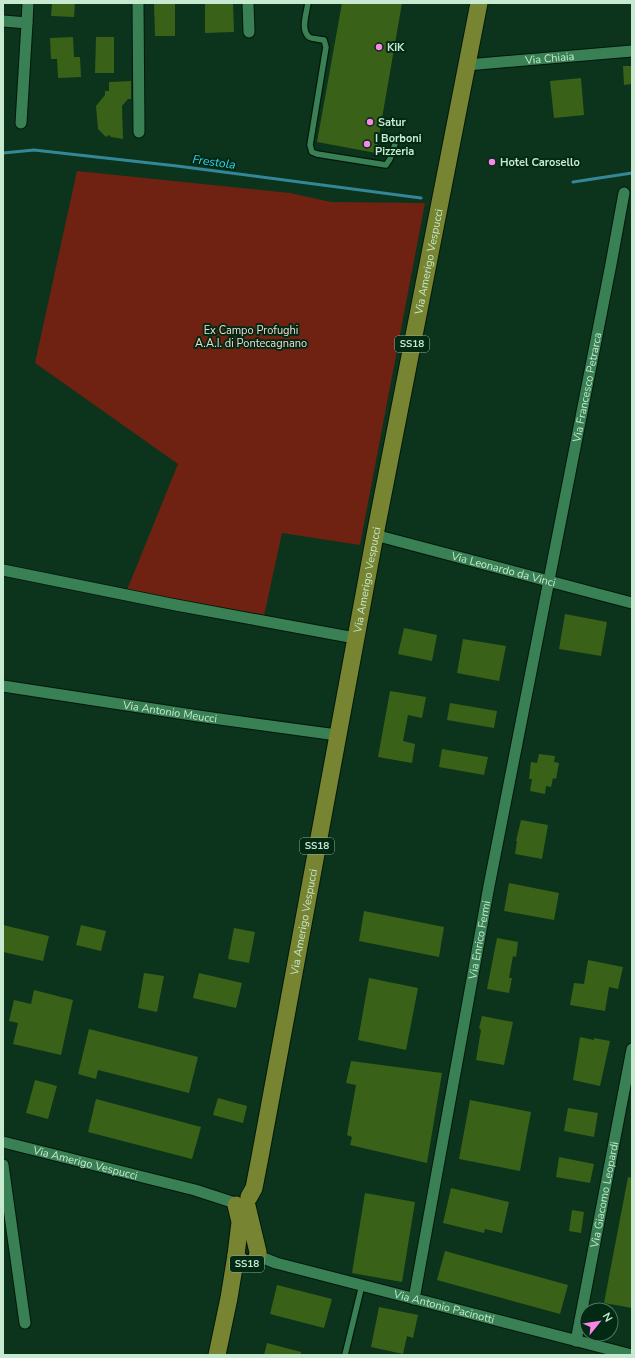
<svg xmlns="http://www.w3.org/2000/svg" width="635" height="1358" font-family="'Nunito Sans',sans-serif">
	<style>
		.green { fill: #6f2212 }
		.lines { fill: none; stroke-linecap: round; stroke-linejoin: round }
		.stream { stroke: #338798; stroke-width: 3 }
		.building { fill: #3a6118 }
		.service-casing { stroke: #03180b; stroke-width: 8 }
		.minor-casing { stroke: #03180b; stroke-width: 13 }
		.primary-casing { stroke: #03180b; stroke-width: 19 }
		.service { stroke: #398054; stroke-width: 5.5 }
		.minor { stroke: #398054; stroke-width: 11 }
		.primary { stroke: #778431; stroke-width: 17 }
		.poi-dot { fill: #fa87e7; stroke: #022913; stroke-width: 1.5 }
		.labels { text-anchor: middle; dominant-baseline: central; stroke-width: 4; stroke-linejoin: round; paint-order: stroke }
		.shield { fill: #022913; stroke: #8baf97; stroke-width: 1 }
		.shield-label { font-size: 10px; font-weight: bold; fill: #c6e9d0 }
		.poi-label { font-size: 11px; font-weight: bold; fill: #c6e9d0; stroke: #022913; text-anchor: start }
		.street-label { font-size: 11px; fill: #c6e9d0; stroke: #022913 }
		.park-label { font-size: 11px; fill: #f4d7d0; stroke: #022913 }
		.water-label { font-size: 12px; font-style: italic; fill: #30d9f8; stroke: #022913 }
	</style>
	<rect width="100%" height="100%" fill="#0c331c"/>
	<polygon class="green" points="77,171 290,193 331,202 425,203 360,545 282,533 264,616 127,590 178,464 35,363"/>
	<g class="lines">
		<g class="stream">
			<polyline points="3,153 34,150 177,166 421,198"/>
			<polyline points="573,182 632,173"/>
		</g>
	</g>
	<g class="building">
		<polygon points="52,3 75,3 74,17 51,16"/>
		<polygon points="154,3 175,4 175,36 155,36"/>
		<polygon points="205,3 233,3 234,32 205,33"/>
		<polygon points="342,3 402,3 376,153 317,142"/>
		<polygon points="73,37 74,57 80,57 81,77 58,78 57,59 51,59 50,38"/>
		<polygon points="96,37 114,37 114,73 95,73"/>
		<polygon points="623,66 632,66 632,84 624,85"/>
		<polygon points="581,78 584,115 554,118 550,81"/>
		<polygon points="131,81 131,99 128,99 122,106 123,139 111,137 109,135 106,137 98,129 96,106 105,95 105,91 109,91 109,82"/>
		<polygon points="565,614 607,622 601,656 559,649"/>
		<polygon points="404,628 437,635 432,661 398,654"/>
		<polygon points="463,639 506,646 499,681 457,673"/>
		<polygon points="390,691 426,697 422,718 408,715 403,741 415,744 412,763 378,757"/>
		<polygon points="450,703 497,711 494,728 447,720"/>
		<polygon points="442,749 488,757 484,775 439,767"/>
		<polygon points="539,754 555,756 554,762 559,763 556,779 553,778 551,787 546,786 545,794 530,791 532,779 529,779 531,762 537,763"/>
		<polygon points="521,820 548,825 542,859 515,854 517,841 516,841"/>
		<polygon points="509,883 559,893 554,920 504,911"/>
		<polygon points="364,911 444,927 439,957 359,941"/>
		<polygon points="3,925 49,936 43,961 3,952"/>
		<polygon points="81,925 106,931 101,951 76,945"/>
		<polygon points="234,928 255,932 249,963 228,959"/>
		<polygon points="497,938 518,942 516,957 513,956 509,978 512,978 509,993 487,989"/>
		<polygon points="588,960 623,967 618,989 609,987 605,1011 570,1005 574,983 584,984"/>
		<polygon points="144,973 164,976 157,1012 138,1008"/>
		<polygon points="199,973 242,983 236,1008 193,998"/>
		<polygon points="369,978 418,988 406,1050 358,1040"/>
		<polygon points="34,990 73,1000 61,1055 13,1044 18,1023 9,1021 14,1000 31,1004"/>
		<polygon points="482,1016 513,1022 504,1065 476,1060 481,1030 479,1028"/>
		<polygon points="89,1029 198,1057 189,1093 98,1070 96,1079 78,1074"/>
		<polygon points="580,1037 594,1040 594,1038 610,1041 600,1086 573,1080"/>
		<polygon points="351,1061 442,1073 427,1163 350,1145 352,1137 347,1135 356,1085 346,1083"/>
		<polygon points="35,1080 57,1086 48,1119 26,1113"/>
		<polygon points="218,1098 247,1106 243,1123 213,1115"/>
		<polygon points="96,1099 201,1127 192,1159 88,1132"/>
		<polygon points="470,1100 531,1112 520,1171 459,1159"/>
		<polygon points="568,1108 598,1113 594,1137 564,1131"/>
		<polygon points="559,1157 594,1164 590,1183 556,1177"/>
		<polygon points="628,1177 632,1178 632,1308 604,1303"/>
		<polygon points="451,1188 509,1202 502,1233 485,1229 484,1233 443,1223"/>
		<polygon points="365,1193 415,1202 402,1282 352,1273"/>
		<polygon points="572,1210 584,1212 581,1233 569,1231"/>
		<polygon points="445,1251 568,1285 560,1314 437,1280"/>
		<polygon points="277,1285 332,1299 324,1328 270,1314"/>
		<polygon points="379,1307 418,1315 413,1338 407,1336 403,1354 371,1347"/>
		<polygon points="267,1343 301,1352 301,1355 264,1355"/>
	</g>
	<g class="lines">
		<defs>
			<g id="service">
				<path d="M308 3C307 12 300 30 309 37 312 39 320 39 324 40L326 47 310 145 312 152 317 154 386 165 390 159 395 144"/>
				<polyline points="345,1355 362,1285"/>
			</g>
			<g id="minor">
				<polyline points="138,3 139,132"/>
				<polyline points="248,3 249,32"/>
				<polyline points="3,21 27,23 21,123"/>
				<polyline points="27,23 28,3"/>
				<path id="s1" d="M467 65 632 51"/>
				<path id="s2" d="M375 535 632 603"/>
				<polyline points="3,570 176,605 355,638"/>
				<path id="s3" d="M3 686 205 717 337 735"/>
				<path id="s4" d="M3 1142 195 1190 235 1203"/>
				<polyline points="3,1165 25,1323"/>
				<path id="s5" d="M258 1256 276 1263 632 1355"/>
				<path id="s6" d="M414 1299 489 886 611 264 624 193"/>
				<path id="s7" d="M576 1341 632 1049"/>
			</g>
			<g id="primary">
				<path id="s8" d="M249 1197 254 1188 260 1157 375 535 479 3"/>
				<path d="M236 1205 240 1222 236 1255C242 1267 257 1267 258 1252L247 1206"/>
				<polyline points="217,1355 229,1298 236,1255"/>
			</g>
		</defs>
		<use href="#service" class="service-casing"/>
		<use href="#minor" class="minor-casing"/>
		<use href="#primary" class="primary-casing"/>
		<use href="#service" class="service"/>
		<use href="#minor" class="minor"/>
		<use href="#primary" class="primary"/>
	</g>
	<g class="poi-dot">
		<circle cx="379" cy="47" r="4"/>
		<circle cx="370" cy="122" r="4"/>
		<circle cx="367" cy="144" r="4"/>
		<circle cx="492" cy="162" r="4"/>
	</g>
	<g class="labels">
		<g class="shield">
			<rect x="395" y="336" width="34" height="16" rx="3"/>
			<rect x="300" y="838" width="34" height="16" rx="3"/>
			<rect x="230" y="1256" width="34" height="16" rx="3"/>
		</g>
		<g class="shield-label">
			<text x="412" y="344">SS18</text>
			<text x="317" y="846">SS18</text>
			<text x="247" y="1264">SS18</text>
		</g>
		<g class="poi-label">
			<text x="387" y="47">KiK</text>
			<text x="378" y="122">Satur</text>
			<text x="375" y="138">I Borboni<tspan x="375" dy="13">Pizzeria</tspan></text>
			<text x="500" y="162">Hotel Carosello</text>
		</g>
		<g class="street-label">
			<text stroke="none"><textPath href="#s1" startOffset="83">Via Chiaia</textPath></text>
			<text stroke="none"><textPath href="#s8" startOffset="953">Via Amerigo Vespucci</textPath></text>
			<text stroke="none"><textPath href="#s6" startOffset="928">Via Francesco Petrarca</textPath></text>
			<text stroke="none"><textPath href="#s2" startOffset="133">Via Leonardo da Vinci</textPath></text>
			<text stroke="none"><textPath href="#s8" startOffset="629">Via Amerigo Vespucci</textPath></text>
			<text stroke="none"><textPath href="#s3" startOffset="169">Via Antonio Meucci</textPath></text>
			<text stroke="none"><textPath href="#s8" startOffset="281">Via Amerigo Vespucci</textPath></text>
			<text stroke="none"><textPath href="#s6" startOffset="365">Via Enrico Fermi</textPath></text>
			<text stroke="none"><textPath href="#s4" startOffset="85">Via Amerigo Vespucci</textPath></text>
			<text stroke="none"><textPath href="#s7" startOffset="149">Via Giacomo Leopardi</textPath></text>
			<text stroke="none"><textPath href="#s5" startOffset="193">Via Antonio Pacinotti</textPath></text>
		</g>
		<g class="park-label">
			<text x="251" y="330">Ex Campo Profughi<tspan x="251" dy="13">A.A.I. di Pontecagnano</tspan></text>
		</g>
		<g class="water-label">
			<text transform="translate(214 162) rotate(8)">Frestola</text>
		</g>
	</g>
	<rect width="635" height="1358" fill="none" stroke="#c6e9d0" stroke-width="8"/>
	<g transform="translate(599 1322) rotate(60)"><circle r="19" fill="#022913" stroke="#50765f"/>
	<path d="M0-3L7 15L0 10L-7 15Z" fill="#fa87e7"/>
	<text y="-6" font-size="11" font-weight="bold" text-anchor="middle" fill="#c6e9d0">N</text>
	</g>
</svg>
